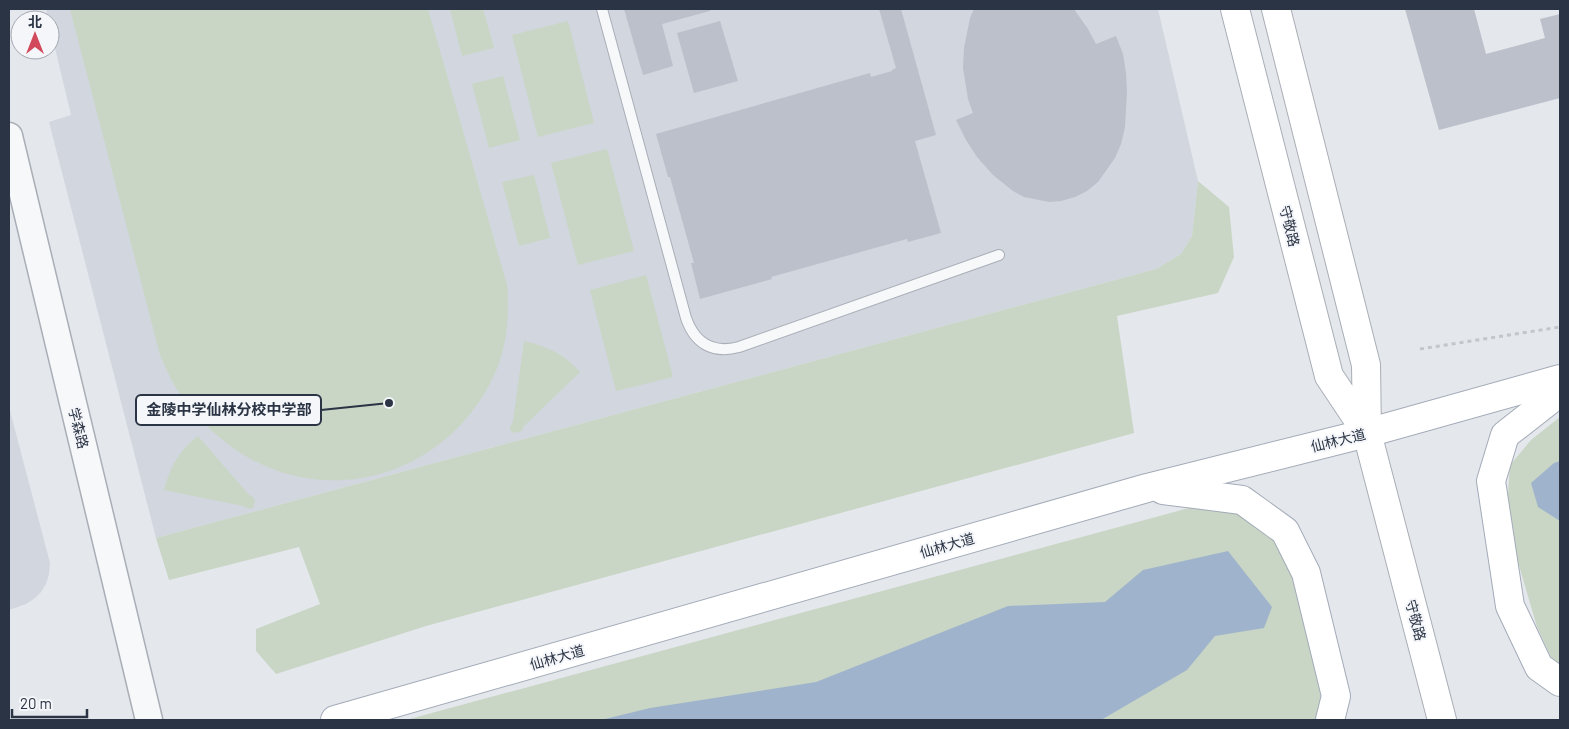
<svg xmlns="http://www.w3.org/2000/svg" width="1569" height="729" font-family="Barlow,'Noto Sans SC',sans-serif">
	<style>
		.built { fill: #d2d6de }
		.green { fill: #c9d6c5 }
		.water { fill: #9fb4cc }
		.building { fill: #bbc0ca }
		.lines { fill: none; stroke-linecap: round; stroke-linejoin: round }
		.service-casing { stroke: #a9aeb7; stroke-width: 12 }
		.tertiary-casing { stroke: #a9aeb7; stroke-width: 29 }
		.secondary-casing { stroke: #a9aeb7; stroke-width: 30 }
		.primary-casing { stroke: #a3abb8; stroke-width: 30 }
		.path { stroke: #c2c5cb; stroke-width: 3; stroke-dasharray: 4 4; stroke-linecap: butt }
		.service { stroke: #f7f8fa; stroke-width: 10 }
		.tertiary { stroke: #f7f8fa; stroke-width: 26 }
		.secondary { stroke: #fff; stroke-width: 28 }
		.primary { stroke: #fff; stroke-width: 28 }
		.labels { text-anchor: middle; dominant-baseline: central; stroke-width: 4; stroke-linejoin: round; paint-order: stroke }
		.street-label { font-size: 14px; fill: #2b3445; stroke: #f4f6f9 }
		.leader { fill: none; stroke: #2b3445; stroke-width: 2 }
		.callout-dot { fill: #2b3445; stroke: #f4f6f9; stroke-width: 2 }
		.callout { fill: #f4f6f9; stroke: #2b3445; stroke-width: 2 }
		.callout-label { font-size: 15px; text-anchor: middle; font-weight: bold; fill: #2b3445 }
	</style>
	<rect width="100%" height="100%" fill="#e4e7ec"/>
	<g class="built">
		<polygon points="46,9 1158,9 1198,181 1192,236 1181,254 1156,269 156,538 49,122 71,115 50,27 50,20 48,20"/>
		<polygon points="9,407 50,563 49,574 46,584 41,592 34,599 26,604 9,610"/>
	</g>
	<g class="green">
		<path d="M70 9H428L507 285C509 311 508 338 499 363 460 467 340 513 244 455 222 442 200 421 185 401 174 387 167 371 160 355Z"/>
		<polygon points="450,9 483,9 494,48 462,56"/>
		<polygon points="568,21 594,123 538,137 512,35"/>
		<polygon points="503,76 520,140 489,148 472,84"/>
		<polygon points="607,149 634,251 578,265 551,163"/>
		<polygon points="534,175 550,238 519,246 502,182"/>
		<polygon points="1198,181 1229,207 1234,257 1218,293 1117,316 1134,433 426,626 276,674 256,651 256,629 320,604 299,547 169,580 156,538 1156,269 1181,254 1192,236"/>
		<polygon points="646,275 673,377 616,391 590,290"/>
		<path d="M524 341C548 347 563 353 580 372L524 426 522 431 514 433 511 431 510 428 513 421Z"/>
		<polygon points="1560,417 1560,665 1551,657 1537,627 1516,555 1507,509 1510,465 1531,440"/>
		<path d="M198 436 249 495 253 497 255 501 253 508 250 509 243 506 164 490C171 466 178 452 198 436Z"/>
		<polygon points="1216,506 1243,515 1270,533 1287,555 1321,673 1323,705 1318,720 406,720 1189,508"/>
	</g>
	<g class="water">
		<polygon points="1560,461 1560,521 1538,507 1531,483 1554,463"/>
		<polygon points="1228,551 1272,607 1264,628 1215,636 1187,670 1101,720 601,720 650,708 816,682 1008,606 1105,602 1143,570"/>
	</g>
	<g class="building">
		<polygon points="624,9 710,9 710,11 662,24 673,66 643,75"/>
		<polygon points="879,9 901,9 936,135 915,141 941,233 908,242 907,239 771,277 772,279 700,299 691,263 694,263 670,177 668,177 656,134 870,73 871,77 892,71 892,70 896,68"/>
		<polygon points="974,9 1074,9 1088,29 1096,44 1116,36 1123,54 1126,73 1127,91 1125,127 1121,144 1115,158 1098,182 1087,191 1075,197 1061,201 1049,202 1024,197 1013,191 993,175 977,157 966,140 956,120 973,113 968,99 963,68 964,48 970,18"/>
		<polygon points="1405,9 1474,9 1486,54 1545,38 1540,19 1560,14 1560,98 1439,130"/>
		<polygon points="720,21 738,81 694,93 677,33"/>
	</g>
	<g class="lines">
		<defs>
			<path id="service" d="M602 9 686 318C695 344 713 354 739 347L999 255"/>
			<polyline id="tertiary" points="9,136 149,720"/>
			<g id="secondary">
				<polyline points="1235,9 1329,376 1367,433"/>
				<polyline points="1276,9 1366,365 1367,433 1442,720"/>
			</g>
			<g id="primary">
				<polyline points="1560,392 1505,435 1491,481 1510,606 1539,667 1560,682"/>
				<polyline points="1163,490 1242,500 1285,531 1306,573 1336,696 1330,720"/>
				<polyline points="335,720 1147,488 1367,433 1560,379"/>
			</g>
		</defs>
		<use href="#service" class="service-casing"/>
		<use href="#tertiary" class="tertiary-casing"/>
		<use href="#secondary" class="secondary-casing"/>
		<use href="#primary" class="primary-casing"/>
		<polyline class="path" points="1420,349 1560,327"/>
		<use href="#service" class="service"/>
		<use href="#tertiary" class="tertiary"/>
		<use href="#secondary" class="secondary"/>
		<use href="#primary" class="primary"/>
	</g>
	<g class="labels">
		<g class="street-label">
			<text transform="translate(1290 226) rotate(76)">守敬路</text>
			<text transform="translate(79 428) rotate(76)">学森路</text>
			<text transform="translate(1338 440) rotate(-14)">仙林大道</text>
			<text transform="translate(947 545) rotate(-16)">仙林大道</text>
			<text transform="translate(1416 620) rotate(75)">守敬路</text>
			<text transform="translate(557 657) rotate(-16)">仙林大道</text>
		</g>
	</g>
	<path class="leader" d="M389 403L321 410"/>
	<circle class="callout-dot" cx="389" cy="403" r="5"/>
	<rect class="callout" x="136" y="395" width="185" height="30" rx="5"/>
	<g class="callout-label">
		<text x="229" y="415">金陵中学仙林分校中学部</text>
	</g>
	<rect width="1569" height="729" fill="none" stroke="#2b3445" stroke-width="20"/>
	<g transform="translate(35 35)"><circle r="24" fill="#f4f6f9" stroke="#a4a8b1"/>
	<path d="M0-4L9 19L0 12L-9 19Z" fill="#d1495b"/>
	<text y="-8" font-size="14" font-weight="bold" text-anchor="middle" fill="#2b3445">北</text>
	</g>
	<path d="M12 709v8h75v-8" fill="none" stroke="#2b3445" stroke-width="2.5"/>
	<text x="20" y="709" font-size="15" fill="#2b3445" stroke="#f4f6f9" stroke-width="4" paint-order="stroke">20 m</text>
</svg>
